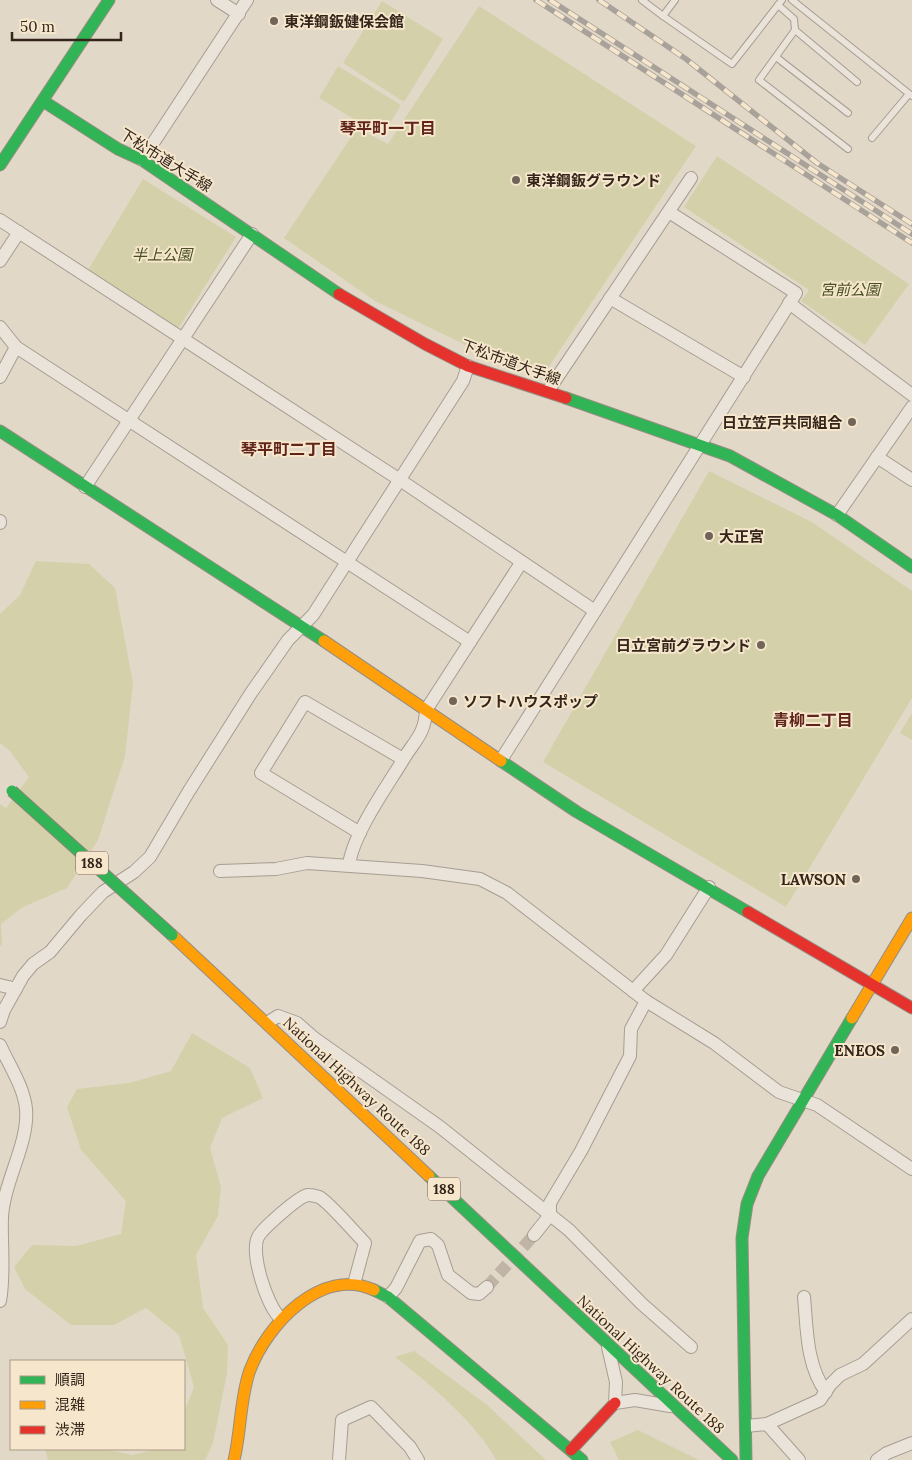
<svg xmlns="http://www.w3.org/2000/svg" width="912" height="1460" font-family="Lora,'Noto Sans JP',serif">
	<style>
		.green { fill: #d4d1aa }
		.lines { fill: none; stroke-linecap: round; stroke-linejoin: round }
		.street-tunnel { stroke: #bfb4a5; stroke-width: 12; stroke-dasharray: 12 6; stroke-linecap: butt }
		.lane-casing { stroke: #a79d92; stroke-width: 8 }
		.street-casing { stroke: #a79d92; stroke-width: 14 }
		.fast-casing { stroke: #968d82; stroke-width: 13 }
		.slow-casing { stroke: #968d82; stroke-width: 13 }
		.jam-casing { stroke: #968d82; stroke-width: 13 }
		.lane { stroke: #eae3d9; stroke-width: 6 }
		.street { stroke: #eae3d9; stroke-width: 12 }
		.fast { stroke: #30b455; stroke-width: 11 }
		.slow { stroke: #ff9f0a; stroke-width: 11 }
		.jam { stroke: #e5322d; stroke-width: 11 }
		.rail-casing { stroke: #a9a29a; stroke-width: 5.5 }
		.rail { stroke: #f5e6cc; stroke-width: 4; stroke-dasharray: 11; stroke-linecap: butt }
		.fast-bridge-casing { stroke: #8c8379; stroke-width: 13; stroke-linecap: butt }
		.fast-bridge { stroke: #30b455; stroke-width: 11 }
		.poi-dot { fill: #716458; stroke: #f5e6cc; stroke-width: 2 }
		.labels { text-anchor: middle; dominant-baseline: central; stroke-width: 4; stroke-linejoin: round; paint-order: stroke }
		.shield { fill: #f5e6cc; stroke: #6e5f50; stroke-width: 1 }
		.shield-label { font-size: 14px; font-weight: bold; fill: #34251b }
		.poi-label { font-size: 15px; font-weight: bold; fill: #34251b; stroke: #f5e6cc; text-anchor: start }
		.street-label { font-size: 15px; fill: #34251b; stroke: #f5e6cc }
		.park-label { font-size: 15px; font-style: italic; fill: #485022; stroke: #f5e6cc }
		.neighbourhood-label { font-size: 16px; font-weight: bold; fill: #60241b; stroke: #f5e6cc }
	</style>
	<rect width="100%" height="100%" fill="#e2d8c8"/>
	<g class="green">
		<polygon points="382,1 443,39 404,102 343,63"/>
		<polygon points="479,6 696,146 544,374 478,351 375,301 284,238 357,128 388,144"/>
		<polygon points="338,66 401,105 382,136 319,98"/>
		<polygon points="717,156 909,284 865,345 801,301 809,290 684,207"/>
		<polygon points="143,179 236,237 178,329 88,270"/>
		<polygon points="709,471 812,522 912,591 912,698 786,907 543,762"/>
		<polygon points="36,561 89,564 115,588 133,683 125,756 98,840 67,888 23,907 1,924 2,944 0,946 0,804 6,808 29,777 10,751 0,743 0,614 20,595"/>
		<polygon points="912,713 912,740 900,733"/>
		<polygon points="192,1033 250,1068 263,1098 222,1118 210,1148 221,1187 218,1216 196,1255 203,1308 228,1345 227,1373 213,1443 205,1460 48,1460 45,1449 104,1449 133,1455 157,1449 184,1449 184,1413 194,1387 179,1335 146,1308 114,1325 71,1325 25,1289 14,1267 32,1245 76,1246 121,1234 126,1201 81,1150 67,1107 77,1089 129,1083 171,1071"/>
		<path d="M414 1351 486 1404 546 1460H496C478 1425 427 1381 395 1357Z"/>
		<polygon points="638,1430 699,1460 619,1460 610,1442"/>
	</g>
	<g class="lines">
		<polyline class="street-tunnel" points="487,1287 534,1235"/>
		<defs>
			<g id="lane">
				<polyline points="642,0 663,16 675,0"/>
				<polyline points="792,0 912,96"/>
				<polyline points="778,5 794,19 795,30 759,80 848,149"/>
				<polyline points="663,16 732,64 782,0"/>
				<polyline points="795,30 857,82"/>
				<polyline points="776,57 848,113"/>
				<polyline points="872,138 909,94"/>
			</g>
			<g id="street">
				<polyline points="217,0 239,14"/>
				<polyline points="142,160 247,0"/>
				<polyline points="0,220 400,480 595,611"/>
				<polyline points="0,261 19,232"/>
				<polyline points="610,298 744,377"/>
				<polyline points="789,303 912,395"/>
				<polyline points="0,327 16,347 0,377"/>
				<polyline points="16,347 470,642"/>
				<polyline points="548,391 691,178"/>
				<polyline points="877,457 912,480"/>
				<polyline points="85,487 252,234"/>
				<polyline points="837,515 912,407"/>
				<polyline points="0,521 0,523"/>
				<polyline points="501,760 796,293 669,212"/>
				<polyline points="360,833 261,773 305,702 403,759"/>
				<path d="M349 865C353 834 386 788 403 760 415 740 425 734 426 710L521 563"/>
				<polyline points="220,871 276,869 307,863 422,871 480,879 507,893 646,1001 714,1043 779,1092 817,1105 912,1169"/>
				<polyline points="0,985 16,989"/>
				<polyline points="633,991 666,955 709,887"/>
				<polyline points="0,1022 4,1010 23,976 33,964 50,952 81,915 103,892 134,872 150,857 189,791 251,693 288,640 313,615 463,381 468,366"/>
				<polyline points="267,1023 278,1016 297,1023 314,1038 440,1127 569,1230 642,1304 691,1347"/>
				<path d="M0 1045C9 1065 24 1087 26 1109 29 1143 4 1181 2 1217 1 1245 5 1273 0 1301"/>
				<polyline points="534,1235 550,1215 550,1203 581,1151 630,1056 631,1029 646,1001"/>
				<polyline points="388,1297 396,1288 420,1241 431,1239 438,1245 448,1275 471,1293 479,1294 487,1287"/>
				<path d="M804 1297C807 1328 806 1365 826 1392"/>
				<path d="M281 1319C267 1306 250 1254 258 1237 262 1229 299 1196 308 1195 310 1195 316 1196 319 1197 328 1201 356 1234 365 1243L354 1284"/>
				<polyline points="608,1347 616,1382 615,1403 635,1400 670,1406"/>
				<polyline points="767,1424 820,1400 830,1385 840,1375 863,1364 912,1319"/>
				<polyline points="746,1426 767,1424 799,1460"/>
				<polyline points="339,1460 342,1420 371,1407 410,1447 418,1460"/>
				<polyline points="877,1460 887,1453 912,1443"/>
			</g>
			<g id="fast">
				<polyline points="43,101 118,149 142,160 339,294"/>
				<polyline points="0,165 109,0"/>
				<polyline points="566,398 730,456 837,515 912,567"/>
				<polyline points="0,431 324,641"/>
				<polyline points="501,761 577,812 748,912"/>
				<polyline points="429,1176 732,1460"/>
				<polyline points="374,1290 388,1297 582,1460"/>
				<polyline points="746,1460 742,1238 747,1204 758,1176 852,1018"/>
			</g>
			<g id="slow">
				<polyline points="324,641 501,761"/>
				<polyline points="172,935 429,1176"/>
				<polyline points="852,1018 912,918"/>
				<path d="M234 1460C241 1432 240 1397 250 1370 267 1325 321 1266 374 1290"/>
			</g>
			<g id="jam">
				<polyline points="339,294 425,344 468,366 566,398"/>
				<polyline points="748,912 912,1008"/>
				<polyline points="571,1450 615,1403"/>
			</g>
		</defs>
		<use href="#lane" class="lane-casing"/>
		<use href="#street" class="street-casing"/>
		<use href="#fast" class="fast-casing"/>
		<use href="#slow" class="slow-casing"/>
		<use href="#jam" class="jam-casing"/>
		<use href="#lane" class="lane"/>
		<use href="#street" class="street"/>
		<use href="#fast" class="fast"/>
		<use href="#slow" class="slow"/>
		<use href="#jam" class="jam"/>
		<defs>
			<g id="rail">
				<polyline points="536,0 912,243"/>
				<polyline points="550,0 912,234"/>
				<polyline points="599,0 686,59 817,163 912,224"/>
			</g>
		</defs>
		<use href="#rail" class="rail-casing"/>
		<use href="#rail" class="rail"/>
		<defs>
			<polyline id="fast-bridge" points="12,791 172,935"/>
		</defs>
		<use href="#fast-bridge" class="fast-bridge-casing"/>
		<use href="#fast-bridge" class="fast-bridge"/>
	</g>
	<g class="poi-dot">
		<circle cx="274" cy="21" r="5"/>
		<circle cx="516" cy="180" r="5"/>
		<circle cx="852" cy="422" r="5"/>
		<circle cx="709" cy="536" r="5"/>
		<circle cx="761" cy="645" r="5"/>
		<circle cx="453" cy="701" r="5"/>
		<circle cx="856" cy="879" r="5"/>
		<circle cx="895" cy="1050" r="5"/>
	</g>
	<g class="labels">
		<g class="shield">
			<rect x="76" y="851.5" width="32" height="23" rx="4"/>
			<rect x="428" y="1177.5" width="32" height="23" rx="4"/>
		</g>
		<g class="shield-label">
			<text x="92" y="863">188</text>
			<text x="444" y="1189">188</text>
		</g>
		<g class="poi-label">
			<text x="284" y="21">東洋鋼鈑健保会館</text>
			<text x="526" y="180">東洋鋼鈑グラウンド</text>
			<text x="842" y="422" text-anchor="end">日立笠戸共同組合</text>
			<text x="719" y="536">大正宮</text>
			<text x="751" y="645" text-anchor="end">日立宮前グラウンド</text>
			<text x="463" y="701">ソフトハウスポップ</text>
			<text x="846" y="879" text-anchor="end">LAWSON</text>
			<text x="885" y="1050" text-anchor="end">ENEOS</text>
		</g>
		<g class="street-label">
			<text transform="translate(166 160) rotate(32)">下松市道大手線</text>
			<text transform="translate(511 362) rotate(20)">下松市道大手線</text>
			<text transform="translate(357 1086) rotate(43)">National Highway Route 188</text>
			<text transform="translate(651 1364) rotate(43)">National Highway Route 188</text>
		</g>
		<g class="park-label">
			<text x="162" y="254">半上公園</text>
			<text x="850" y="289">宮前公園</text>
		</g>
		<g class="neighbourhood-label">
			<text x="388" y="128">琴平町一丁目</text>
			<text x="289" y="449">琴平町二丁目</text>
			<text x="813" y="720">青柳二丁目</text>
		</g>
	</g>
	<rect x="10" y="1360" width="175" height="90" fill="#f5e6cc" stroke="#a89985"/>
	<rect x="20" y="1376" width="25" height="8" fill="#30b455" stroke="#a89985"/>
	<text x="55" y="1385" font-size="15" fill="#34251b">順調</text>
	<rect x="20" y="1401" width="25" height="8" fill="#ff9f0a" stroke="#a89985"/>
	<text x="55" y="1410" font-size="15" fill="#34251b">混雑</text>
	<rect x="20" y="1426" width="25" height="8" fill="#e5322d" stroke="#a89985"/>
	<text x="55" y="1435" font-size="15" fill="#34251b">渋滞</text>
	<path d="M12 32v8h109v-8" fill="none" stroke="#34251b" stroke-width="2.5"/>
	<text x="20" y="32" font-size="15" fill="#34251b" stroke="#f5e6cc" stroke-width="4" paint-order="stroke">50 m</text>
</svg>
